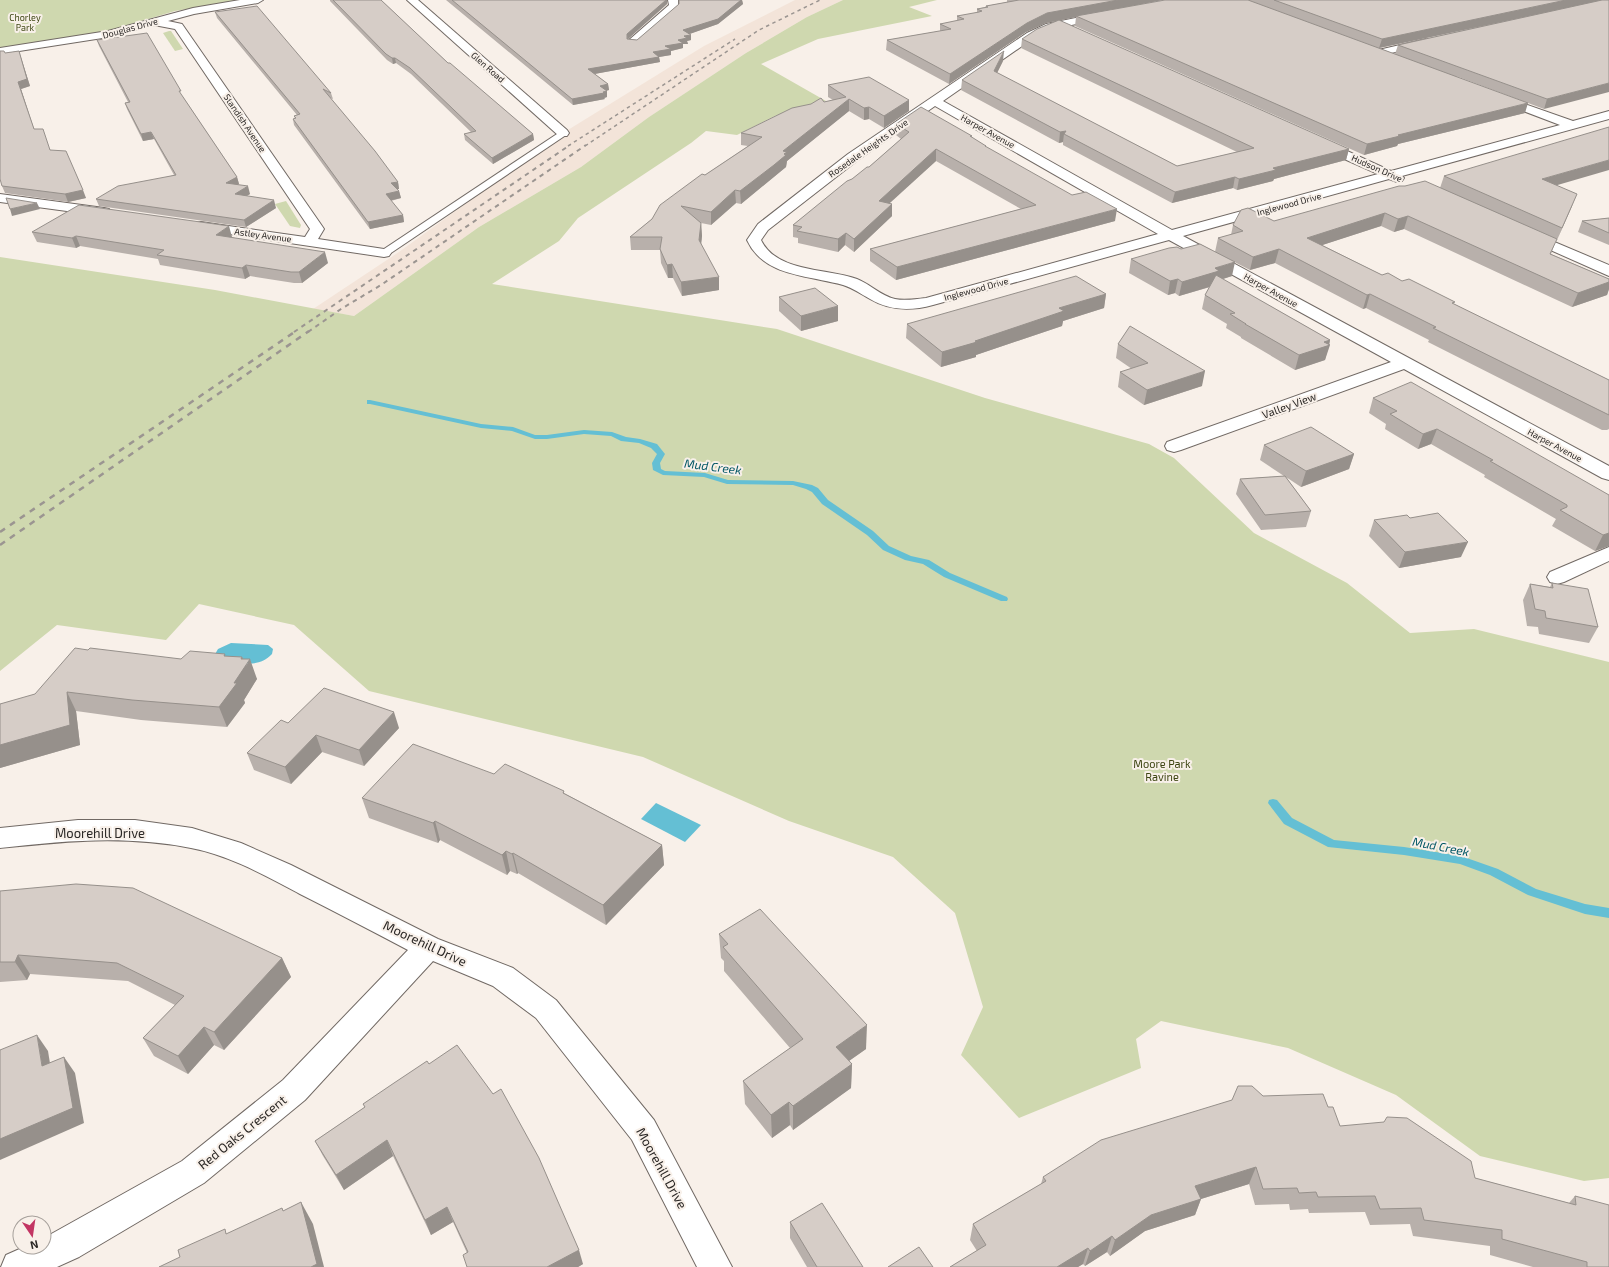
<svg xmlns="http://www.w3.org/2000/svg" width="1609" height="1267" font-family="'Exo 2',sans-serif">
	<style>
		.built { fill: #f3e4d9 }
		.green { fill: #cfd8af }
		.water { fill: #64bfd4 }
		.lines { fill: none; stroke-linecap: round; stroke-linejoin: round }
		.stream { fill: #64bfd4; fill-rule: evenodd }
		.service-casing { stroke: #716964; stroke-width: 2 }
		.minor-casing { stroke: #716964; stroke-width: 2 }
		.service { fill: #fff; fill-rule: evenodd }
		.minor { fill: #fff; fill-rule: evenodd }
		.rail-far2 { stroke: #9b9591; stroke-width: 1.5; stroke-dasharray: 3.5 3.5; stroke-linecap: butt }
		.rail-far1 { stroke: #9b9591; stroke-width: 2; stroke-dasharray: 4.5 4.5; stroke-linecap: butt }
		.rail { stroke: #9b9591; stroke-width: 2.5; stroke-dasharray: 6 6; stroke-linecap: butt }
		.wall { fill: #b8b0ab; fill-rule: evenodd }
		.shaded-wall { fill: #96908b }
		.building { fill: #d6cdc7; stroke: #96908b }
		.labels { text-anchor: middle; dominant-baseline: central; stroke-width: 4; stroke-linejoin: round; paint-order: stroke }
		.far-park-label { font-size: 9px; fill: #3d4512; stroke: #f8f0e9 }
		.far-street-label { font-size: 9px; fill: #2a2725; stroke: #f8f0e9 }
		.street-label { font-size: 11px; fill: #2a2725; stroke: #f8f0e9 }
		.park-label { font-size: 11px; fill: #3d4512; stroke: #f8f0e9 }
		.water-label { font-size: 12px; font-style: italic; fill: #005665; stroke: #f8f0e9 }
		.near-street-label { font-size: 13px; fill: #2a2725; stroke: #f8f0e9 }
	</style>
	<rect width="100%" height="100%" fill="#f8f0e9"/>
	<polygon class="built" points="795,0 843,0 807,17 746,53 649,117 581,167 479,227 354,316 313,309 399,252 563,133 704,46"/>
	<g class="green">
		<polygon points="0,0 241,0 175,11 108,31 0,48"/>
		<polygon points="843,0 937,0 909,7 932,16 818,39 761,64 826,101 775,116 737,135 706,131 691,143 578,218 559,241 492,284 777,329 985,398 1149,444 1174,458 1254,533 1347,583 1410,633 1474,629 1609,662 1609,1178 1584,1181 1480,1156 1396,1095 1288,1048 1161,1021 1136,1039 1141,1068 1019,1118 961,1055 983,1007 955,913 893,857 789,821 643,757 369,691 294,625 199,604 166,640 57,625 0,671 0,257 215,290 354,316 479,227 581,167 649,117 746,53 807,17"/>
		<polygon points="169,31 171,31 183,49 175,51 163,33"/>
		<polygon points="286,201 301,225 300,228 290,226 275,204"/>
	</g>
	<g class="water">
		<path d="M231 643 268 645 273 649 272 654C256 671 234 661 214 656L218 649Z"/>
		<polygon points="656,803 701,825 685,842 641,819"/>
	</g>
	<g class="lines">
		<g class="stream">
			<polygon points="367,400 370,400 481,424 513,427 535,435 547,435 584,430 612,432 626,437 640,439 657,444 665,454 660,463 661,469 665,471 705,473 728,480 793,481 812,485 818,488 828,500 873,531 889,546 911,556 929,560 950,573 1007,597 1008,599 1007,601 1001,601 944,577 923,564 905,560 883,550 867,535 822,504 812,492 806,489 793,485 727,484 704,477 663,475 653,470 652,463 657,454 651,448 639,443 621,441 611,436 584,434 547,439 535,439 512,431 481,428 370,404 367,404"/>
			<polygon points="1273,799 1277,800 1292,818 1334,840 1404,847 1461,856 1498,869 1536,889 1585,904 1609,908 1609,918 1585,914 1528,895 1490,875 1460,864 1404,855 1328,847 1284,824 1268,803 1269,800"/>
		</g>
		<defs>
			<polygon id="service" points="563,130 568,133 566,135 388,255 380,255 378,253"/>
			<g id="minor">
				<polygon points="240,0 263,0 258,3 194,14 168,21 182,24 322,226 324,229 318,239 384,249 389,250 391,253 389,256 384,257 196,229 194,226 196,223 201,222 305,237 310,229 175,29 154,25 109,37 0,54 0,48 108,31 193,8"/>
				<polygon points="407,0 418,0 567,130 569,133 567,136 559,136"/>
				<polygon points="668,0 678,0 678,8 637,44 629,44 628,42 629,40 669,5"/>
				<path d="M1105 12 1109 13 1110 15 1109 17 1053 29 1035 37 943 101 1172 230 1378 174 1315 146 1313 143 1315 140H1323L1391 171 1560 125 1494 100 1492 98 1494 96H1502L1573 121 1609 111V119L1402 176 1404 178 1402 181 1397 182 1389 179 1183 236 1609 466V480L1602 478 1404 369 1181 450 1174 452 1167 450 1165 446 1167 442 1391 362 1169 240 933 305C911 311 890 311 870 299 861 294 853 288 843 285 808 275 764 277 747 240L758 224 848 154 1027 33 1046 24ZM935 106 1158 234 926 298C916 299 905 301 895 299 881 296 870 284 857 279 827 268 777 273 761 240L768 230 858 160Z"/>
				<polygon points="1426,39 1431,42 1430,44 1378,56 1373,53 1374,51"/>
				<polygon points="0,194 104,208 109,209 111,212 109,215 104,216 0,202"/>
				<polygon points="1526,230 1609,265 1609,276 1521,237 1519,234 1521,231"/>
				<polygon points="1609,547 1609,561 1564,582 1557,584 1550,582 1547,577 1550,572"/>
				<path d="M78 820H135L192 828 241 843 291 865 438 939 513 968 556 1000 654 1120 732 1267H697L632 1140 536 1018 493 986 433 961 305 1100 204 1183 79 1257 57 1267H1L6 1255 24 1247H44V1238L182 1161 283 1080 408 950C372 931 336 912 300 894 266 876 229 855 191 848 123 835 67 841 0 848V828Z"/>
			</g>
		</defs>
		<use href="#service" class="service-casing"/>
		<use href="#minor" class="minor-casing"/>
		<use href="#service" class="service"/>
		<use href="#minor" class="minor"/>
		<g class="rail-far2">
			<polyline points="568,146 735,39"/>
			<polyline points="585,146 759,30 820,0"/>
		</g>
		<g class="rail-far1">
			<polyline points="294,332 570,145"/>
			<polyline points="308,332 341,309 381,285 586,145"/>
		</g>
		<g class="rail">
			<polyline points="0,532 296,331"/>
			<polyline points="0,545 309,331"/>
		</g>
	</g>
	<g class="wall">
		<polygon points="330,0 381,0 448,63 533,134 534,140 493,164 465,140 464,134 471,132 411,74 396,63 393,64 387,60 330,1"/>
		<polygon points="446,0 667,0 667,4 628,39 637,40 679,4 679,0 742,0 743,4 718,24 689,34 691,40 687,41 688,44 683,44 683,48 671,51 671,55 659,57 660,62 594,74 608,84 609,90 606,91 607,97 604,98 605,99 573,105"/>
		<path d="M1007 0H1163L1110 10 1248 0H1609L1544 109 1456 76 1525 113 1398 144 1397 146 1364 155 1075 26 1076 17 1046 23 1026 32 949 84 886 50 887 40 940 31V24L957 21V16L977 13V9L985 7 986 6 1007 2ZM1486 25 1398 45 1395 54 1379 48Z"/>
		<polygon points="215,12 331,93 333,99 330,98 398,182 399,189 397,189 399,191 401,198 391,201 403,215 404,222 370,229 294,125 293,119 295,119 294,116 297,115 217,18"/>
		<polygon points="1022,39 1349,149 1346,160 1274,179 1273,181 1237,190 1233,188 1172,203 1063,145 1063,142 1059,143 961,90 962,80 1003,61 997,73 1177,166 1237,152 1021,48"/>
		<polygon points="97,40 183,97 237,177 239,184 237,185 250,194 246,196 276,208 246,227 99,206 96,199 174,175 154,139 143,141 127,109 125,103 128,102 99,46"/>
		<polygon points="5,53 21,58 30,86 21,89 34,129 86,198 68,202 5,193 2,186"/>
		<polygon points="828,85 909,100 909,111 884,128 869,119 864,120 849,111 787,161 786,167 741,204 736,203 711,225 701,223 702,236 701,244 719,290 682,296 673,278 668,278 661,263 660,250 631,250 630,237 705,175 748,146 741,145 741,133 824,102 833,100 828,97"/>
		<polygon points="896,124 972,136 972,138 986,146 986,147 1115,221 896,280 870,261 870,249 1021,209 936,161 889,203 892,204 892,216 854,252 845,245 838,252 798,243 798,238 793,237 793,225 852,179 869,167 901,139 896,135"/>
		<polygon points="1444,176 1557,185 1572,206 1557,240 1556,240 1551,254 1609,279 1609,289 1607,295 1572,307 1404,229 1394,232 1381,226 1322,245 1382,275 1402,281 1454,304 1609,380 1609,429 1607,430 1602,430 1428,342 1429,340 1366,308 1363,309 1275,263 1250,270 1215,252 1218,238 1231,235 1233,225 1274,221 1440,188"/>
		<polygon points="1609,218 1609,245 1578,232 1582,221"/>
		<polygon points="32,232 232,237 231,237 328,263 302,283 294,283 250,276 245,279 160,265 158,259 80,246 76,248 37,242"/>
		<polygon points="1131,259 1232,276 1222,279 1330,340 1325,360 1295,370 1241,338 1241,337 1226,328 1227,324 1202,309 1205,295 1210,287 1179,296 1175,293 1168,295 1129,273"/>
		<polygon points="1106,294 1104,308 1063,321 1062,326 976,355 976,357 941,367 906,338 907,324"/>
		<polygon points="779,297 838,321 801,331 779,311"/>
		<polygon points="1118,344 1202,386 1144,405 1118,387 1120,372 1132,369 1116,358"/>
		<polygon points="1373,398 1609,495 1609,546 1595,551 1552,526 1556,519 1484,477 1485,475 1431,444 1418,449 1385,429 1386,424 1369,413"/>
		<polygon points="1264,445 1354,454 1349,469 1301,487 1286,477 1311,511 1306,527 1261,530 1236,494 1240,479 1284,476 1260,460"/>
		<polygon points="1410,518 1461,557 1399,568 1369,536 1374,520"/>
		<polygon points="1552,583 1598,627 1589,643 1539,634 1538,627 1527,626 1523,600 1530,584 1550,587"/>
		<polygon points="225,656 242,657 257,679 244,700 245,703 227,727 141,720 76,711 80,745 0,768 0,704 181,659"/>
		<polygon points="288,723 399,728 364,766 322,752 291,784 254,770 247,753"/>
		<polygon points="564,791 564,793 662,845 664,865 606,925 518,873 517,874 510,871 507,875 440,840 438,843 369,818 362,798"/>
		<polygon points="0,891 282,958 291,977 224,1050 214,1045 188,1074 154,1056 143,1038 175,1005 128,981 30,974 27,980 0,982"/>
		<polygon points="719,934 866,1049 849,1061 852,1064 851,1088 793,1130 790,1125 772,1138 745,1104 743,1081 790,1048 724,971 724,961 721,958"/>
		<polygon points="429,1064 583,1264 578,1267 467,1267 467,1253 453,1222 431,1235 393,1156 344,1190 323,1156 315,1141 365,1107 363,1104"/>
		<polygon points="1263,1096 1328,1107 1340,1126 1475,1178 1569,1203 1575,1196 1609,1267 1533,1267 1490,1255 1490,1246 1413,1236 1410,1224 1370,1225 1365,1212 1309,1213 1308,1209 1290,1210 1289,1204 1255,1205 1249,1184 1201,1199 1195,1215 1145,1231 1110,1256 1107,1252 1085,1266 1083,1264 1078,1267 950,1267 977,1251 970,1240 973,1224 1041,1184 1043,1177"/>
		<polygon points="790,1222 863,1267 807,1267 790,1238"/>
	</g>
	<g class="shaded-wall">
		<polygon points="666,0 667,0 667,4 628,39 628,45 627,34"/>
		<polygon points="741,0 742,0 743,4 718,24 684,36 683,30"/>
		<polygon points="1118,0 1163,0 1046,23 1026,32 949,84 950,74 1027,23 1047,13"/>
		<polygon points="1566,0 1604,0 1379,48 1382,39"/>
		<polygon points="691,35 691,40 687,41 688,44 683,44 683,48 671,51 671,55 659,57 660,62 589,75 588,69 653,52 684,36"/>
		<polygon points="19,51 30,86 21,89 36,136 18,82"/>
		<polygon points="1004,51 1003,61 993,81 994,71"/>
		<polygon points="392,58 395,58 396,63 393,64"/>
		<polygon points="1609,83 1609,92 1544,109 1547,99"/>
		<polygon points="608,84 609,90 600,92 600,86"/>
		<polygon points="607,91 607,97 604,98 605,99 573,105 572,99"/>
		<polygon points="849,99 849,111 787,161 786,167 741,204 740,191 783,151"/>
		<polygon points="909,100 909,111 884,128 884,116"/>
		<polygon points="1528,103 1525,113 1398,144 1397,146 1364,155 1367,144 1398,135"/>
		<polygon points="869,107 869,119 864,120 864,108"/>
		<polygon points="1066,131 1064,134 1063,142 1059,143 1060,132"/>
		<polygon points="151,132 154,139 143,141 141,134"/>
		<polygon points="533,134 534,140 493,164 492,158"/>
		<polygon points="936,149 936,161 879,213 879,201"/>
		<polygon points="1349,149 1346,160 1274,179 1273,181 1237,190 1239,179 1273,168"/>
		<polygon points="1609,160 1609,170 1537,191 1542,179"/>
		<polygon points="237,177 239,184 228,190 226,183"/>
		<polygon points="1235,177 1233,188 1172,203 1175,192"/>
		<polygon points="398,182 399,189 393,190 391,183"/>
		<polygon points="248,186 250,194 237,202 235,194"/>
		<polygon points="83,190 86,198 68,202 65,194"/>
		<polygon points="735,190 736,203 711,225 711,212"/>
		<polygon points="399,191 401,198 388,201 386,194"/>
		<polygon points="1577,194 1572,206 1557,240 1562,228"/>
		<polygon points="274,200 276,208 246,227 244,220"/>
		<polygon points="37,203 40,209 12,216 10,209"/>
		<polygon points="892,204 892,216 854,252 854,239"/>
		<polygon points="1117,209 1115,221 896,280 897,267"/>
		<polygon points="1385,213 1381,226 1304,251 1307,238"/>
		<polygon points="403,215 404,222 370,229 368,222"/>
		<polygon points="1408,216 1404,229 1394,232 1398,219"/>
		<polygon points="701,223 702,236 700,254 699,240"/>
		<polygon points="229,226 232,237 219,245 216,235"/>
		<polygon points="846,233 845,245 838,252 838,239"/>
		<polygon points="76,236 80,246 76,248 72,238"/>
		<polygon points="1279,249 1275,263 1250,270 1253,257"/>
		<polygon points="325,252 328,263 302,283 299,272"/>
		<polygon points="1235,262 1232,276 1217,281 1216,285 1179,296 1182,282 1215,268"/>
		<polygon points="672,264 673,278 668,278 667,265"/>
		<polygon points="246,265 250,276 245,279 242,268"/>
		<polygon points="719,277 719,290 682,296 681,282"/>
		<polygon points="1178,279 1175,293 1168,295 1170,281"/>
		<polygon points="1609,282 1609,289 1607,295 1572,307 1578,293"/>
		<polygon points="1106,294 1104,308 1063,321 1062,326 976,355 976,357 941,367 942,352 975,341 1059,308"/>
		<polygon points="1370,294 1366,308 1363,309 1367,295"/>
		<polygon points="838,306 838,321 801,331 801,316"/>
		<polygon points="1330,340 1329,346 1330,345 1325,360 1295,370 1299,355 1324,342"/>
		<polygon points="1205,371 1202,386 1144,405 1147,390"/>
		<polygon points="1437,429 1431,444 1418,449 1423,434"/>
		<polygon points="1354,454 1349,469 1301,487 1306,471"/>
		<polygon points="1609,533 1609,546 1595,551 1603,535"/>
		<polygon points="1468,542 1461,557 1399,568 1405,552"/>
		<polygon points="242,657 246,666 250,659 257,679 244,700 245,703 227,727 219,707 234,683"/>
		<polygon points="67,692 76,711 80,745 0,768 0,745"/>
		<polygon points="394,712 399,728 364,766 359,750"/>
		<polygon points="316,735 322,752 291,784 285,767"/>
		<polygon points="435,821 440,840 438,843 433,823"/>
		<polygon points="662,845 664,865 606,925 603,905"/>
		<polygon points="506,851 510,871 507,875 502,855"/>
		<polygon points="513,853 518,873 517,874 512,854"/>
		<polygon points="18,955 30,974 27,980 15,962"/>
		<polygon points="282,958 291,977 224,1050 214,1032"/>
		<polygon points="867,1025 866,1049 836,1070 836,1047"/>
		<polygon points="204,1027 214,1045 188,1074 178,1056"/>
		<polygon points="37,1035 48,1051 53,1082 42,1066"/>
		<polygon points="64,1057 75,1073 84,1123 0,1160 0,1139"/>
		<polygon points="852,1064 851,1088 793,1130 793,1106"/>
		<polygon points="789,1102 790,1125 772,1138 771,1115"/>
		<polygon points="387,1140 393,1156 344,1190 336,1175"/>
		<polygon points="1256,1167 1249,1184 1188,1203 1195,1186"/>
		<polygon points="1201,1199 1195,1215 1145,1231 1110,1256 1115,1240 1151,1215"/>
		<polygon points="301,1202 313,1224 324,1267 311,1267"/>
		<polygon points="447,1207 453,1222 431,1235 425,1220"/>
		<polygon points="1112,1236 1107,1252 1085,1266 1090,1251"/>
		<polygon points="1088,1248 1083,1264 1078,1267 1057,1267"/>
		<polygon points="579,1250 583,1264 578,1267 547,1267"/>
	</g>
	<g class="building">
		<polygon points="333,0 381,0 448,63 450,63 533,134 492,158 464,134 476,131 410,68 395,58 392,58 386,54"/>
		<polygon points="452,0 666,0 627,34 627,39 637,40 679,4 679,0 741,0 718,19 683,30 691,35 684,36 687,38 678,40 683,43 665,46 671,49 653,52 659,57 588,69 608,84 600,86 607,91 603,92 604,93 572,99"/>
		<polygon points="1019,0 1118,0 1047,13 1027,23 950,74 887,40 951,29 940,24 964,19 957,16 979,12 982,11 977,9 988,7 986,6"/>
		<polygon points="1165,0 1248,0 1528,103 1398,135 1400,136 1367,144 1076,16"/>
		<polygon points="1274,0 1566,0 1382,39"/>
		<polygon points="1602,0 1609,0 1609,83 1547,99 1398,45"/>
		<polygon points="257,6 331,93 323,89 375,151 398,182 391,183 399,191 386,194 403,215 368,222 293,119 296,118 294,116 300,114 215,12"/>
		<polygon points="1059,20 1349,149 1273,168 1276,170 1239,179 1235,177 1175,192 1064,134 1066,131 1060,132 962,80 1004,51 994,71 1177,166 1254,148 1022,39 1037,29"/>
		<polygon points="147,33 181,91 179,91 237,177 226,183 248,186 235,194 274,200 244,220 96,199 118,186 176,175 151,132 141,134 125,103 130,102 97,40"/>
		<polygon points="0,51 4,51 5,53 19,51 27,79 18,82 34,129 43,129 50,150 66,151 83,190 65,194 2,186 0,179"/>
		<polygon points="869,77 909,100 884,116 869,107 864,108 849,99 783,151 787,152 784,154 786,155 774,165 740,191 735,190 711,212 681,206 701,223 699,240 719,277 681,282 672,264 667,265 660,249 662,237 630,237 652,219 660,205 702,174 705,175 762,137 741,133 792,108 811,104 821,98 824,102 846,97 828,85"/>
		<polygon points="921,107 972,136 970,136 986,146 985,146 1072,195 1086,192 1117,209 897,267 870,249 1036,205 936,149 879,201 892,204 854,239 846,233 838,239 797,231 802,227 793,225 847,181 852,179 867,167 869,167 909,132 896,124"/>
		<polygon points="1609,127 1609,160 1542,179 1577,194 1562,228 1444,176"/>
		<polygon points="1425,181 1557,239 1550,254 1609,279 1609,282 1578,293 1408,216 1398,219 1385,213 1307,238 1382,275 1388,273 1402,281 1409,279 1455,302 1452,303 1609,380 1609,415 1433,328 1436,327 1370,294 1367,295 1279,249 1253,257 1218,238 1243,231 1233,225 1241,210 1248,208 1274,221 1399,186 1405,186"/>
		<polygon points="6,198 37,203 10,209"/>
		<polygon points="79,205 229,226 216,235 325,252 299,272 291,272 246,265 242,268 157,255 164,250 76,236 72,238 32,232"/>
		<polygon points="1609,218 1609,233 1582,221"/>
		<polygon points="1200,244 1235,262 1215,268 1219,271 1182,282 1178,279 1170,281 1131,259 1169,248 1177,247 1181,249"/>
		<polygon points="1216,275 1330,340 1324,342 1330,345 1299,355 1245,324 1246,324 1230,314 1235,313 1205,295"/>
		<polygon points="1076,276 1106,294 1059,308 1064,311 975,341 977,342 942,352 907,324"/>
		<polygon points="815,288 838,306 801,316 779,297"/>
		<polygon points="1130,326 1205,371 1147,390 1120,372 1148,363 1118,344"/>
		<polygon points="1411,382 1609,495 1609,533 1603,535 1560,510 1567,507 1567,505 1490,461 1493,460 1437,429 1423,434 1390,414 1397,411 1373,398"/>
		<polygon points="1311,427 1354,454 1306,471 1264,445"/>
		<polygon points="1285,476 1311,511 1265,515 1240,479"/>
		<polygon points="1438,513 1468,542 1405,552 1374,520 1407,515 1410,518"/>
		<polygon points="1552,583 1588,589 1598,627 1546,618 1545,611 1535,609 1530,584 1553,588"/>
		<polygon points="75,648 88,650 90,648 181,659 190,651 225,654 224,656 242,657 241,659 250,659 234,683 237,683 219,707 132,700 67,692 70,725 0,745 0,704 35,694"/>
		<polygon points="324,688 394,712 359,750 316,735 285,767 247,753 281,720 288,723"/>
		<polygon points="413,744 494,774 505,764 564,791 563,793 662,845 603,905 513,853 512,854 506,851 502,855 435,821 433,823 362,798"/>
		<polygon points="76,884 133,888 282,958 214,1032 204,1027 178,1056 143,1038 184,996 117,963 18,955 15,962 0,962 0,891"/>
		<polygon points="760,909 867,1025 836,1047 852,1064 793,1106 789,1102 771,1115 743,1081 803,1039 723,947 728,944 719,934"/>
		<polygon points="37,1035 42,1066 64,1057 73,1108 0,1139 0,1050"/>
		<polygon points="457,1045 493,1094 501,1089 539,1158 579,1250 547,1267 467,1267 463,1255 468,1252 447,1207 425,1220 387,1140 336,1175 315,1141 365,1107 363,1104 394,1083 427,1061 429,1064"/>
		<polygon points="1238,1086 1252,1086 1263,1096 1323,1094 1328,1107 1333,1107 1340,1126 1384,1122 1387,1117 1407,1118 1471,1161 1475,1178 1576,1205 1575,1196 1609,1205 1609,1267 1587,1267 1587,1262 1502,1239 1502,1230 1424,1220 1421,1208 1380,1209 1375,1196 1318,1197 1316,1192 1299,1193 1297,1188 1263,1189 1256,1167 1195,1186 1201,1199 1151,1215 1115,1240 1112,1236 1090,1251 1088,1248 1057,1267 950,1267 986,1245 973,1224 1046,1181 1043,1177 1101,1140 1232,1100"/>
		<polygon points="301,1202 317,1264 311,1267 159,1267 180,1257 178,1250 225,1229 226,1234 282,1208 283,1211"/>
		<polygon points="822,1203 863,1267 817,1267 790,1222"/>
		<polygon points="919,1247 933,1267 888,1267"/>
	</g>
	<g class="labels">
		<g class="far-park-label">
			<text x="25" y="17">Chorley<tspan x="25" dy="10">Park</tspan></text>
		</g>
		<g class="far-street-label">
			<text transform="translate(130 28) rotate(-15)">Douglas Drive</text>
			<text transform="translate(488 67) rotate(41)">Glen Road</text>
			<text transform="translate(245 123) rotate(56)">Standish Avenue</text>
			<text transform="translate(988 131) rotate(29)">Harper Avenue</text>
			<text transform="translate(868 148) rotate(-35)">Rosedale Heights Drive</text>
			<text transform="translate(1377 168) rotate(24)">Hudson Drive</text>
			<text transform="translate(1289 204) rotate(-15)">Inglewood Drive</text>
			<text transform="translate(263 235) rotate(8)">Astley Avenue</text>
			<text transform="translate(976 289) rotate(-15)">Inglewood Drive</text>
			<text transform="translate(1271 290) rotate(29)">Harper Avenue</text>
			<text transform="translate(1555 445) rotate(28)">Harper Avenue</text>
		</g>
		<g class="street-label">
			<text transform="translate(1289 405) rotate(-20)">Valley View</text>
		</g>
		<g class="park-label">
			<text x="1162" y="763">Moore Park<tspan x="1162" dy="13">Ravine</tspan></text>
		</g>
		<g class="water-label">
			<text transform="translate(713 466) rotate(7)">Mud Creek</text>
			<text transform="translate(1441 846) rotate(11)">Mud Creek</text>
		</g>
		<g class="near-street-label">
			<text x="100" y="833">Moorehill Drive</text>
			<text transform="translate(425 943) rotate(25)">Moorehill Drive</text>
			<text transform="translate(242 1132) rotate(-39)">Red Oaks Crescent</text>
			<text transform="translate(662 1168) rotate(61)">Moorehill Drive</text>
		</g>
	</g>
	<g transform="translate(32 1235) rotate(167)"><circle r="19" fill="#f8f0e9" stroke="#a6a09b"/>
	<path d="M0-3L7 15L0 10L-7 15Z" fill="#c23563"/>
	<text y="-6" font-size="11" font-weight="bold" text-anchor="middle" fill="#2a2725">N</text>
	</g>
</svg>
